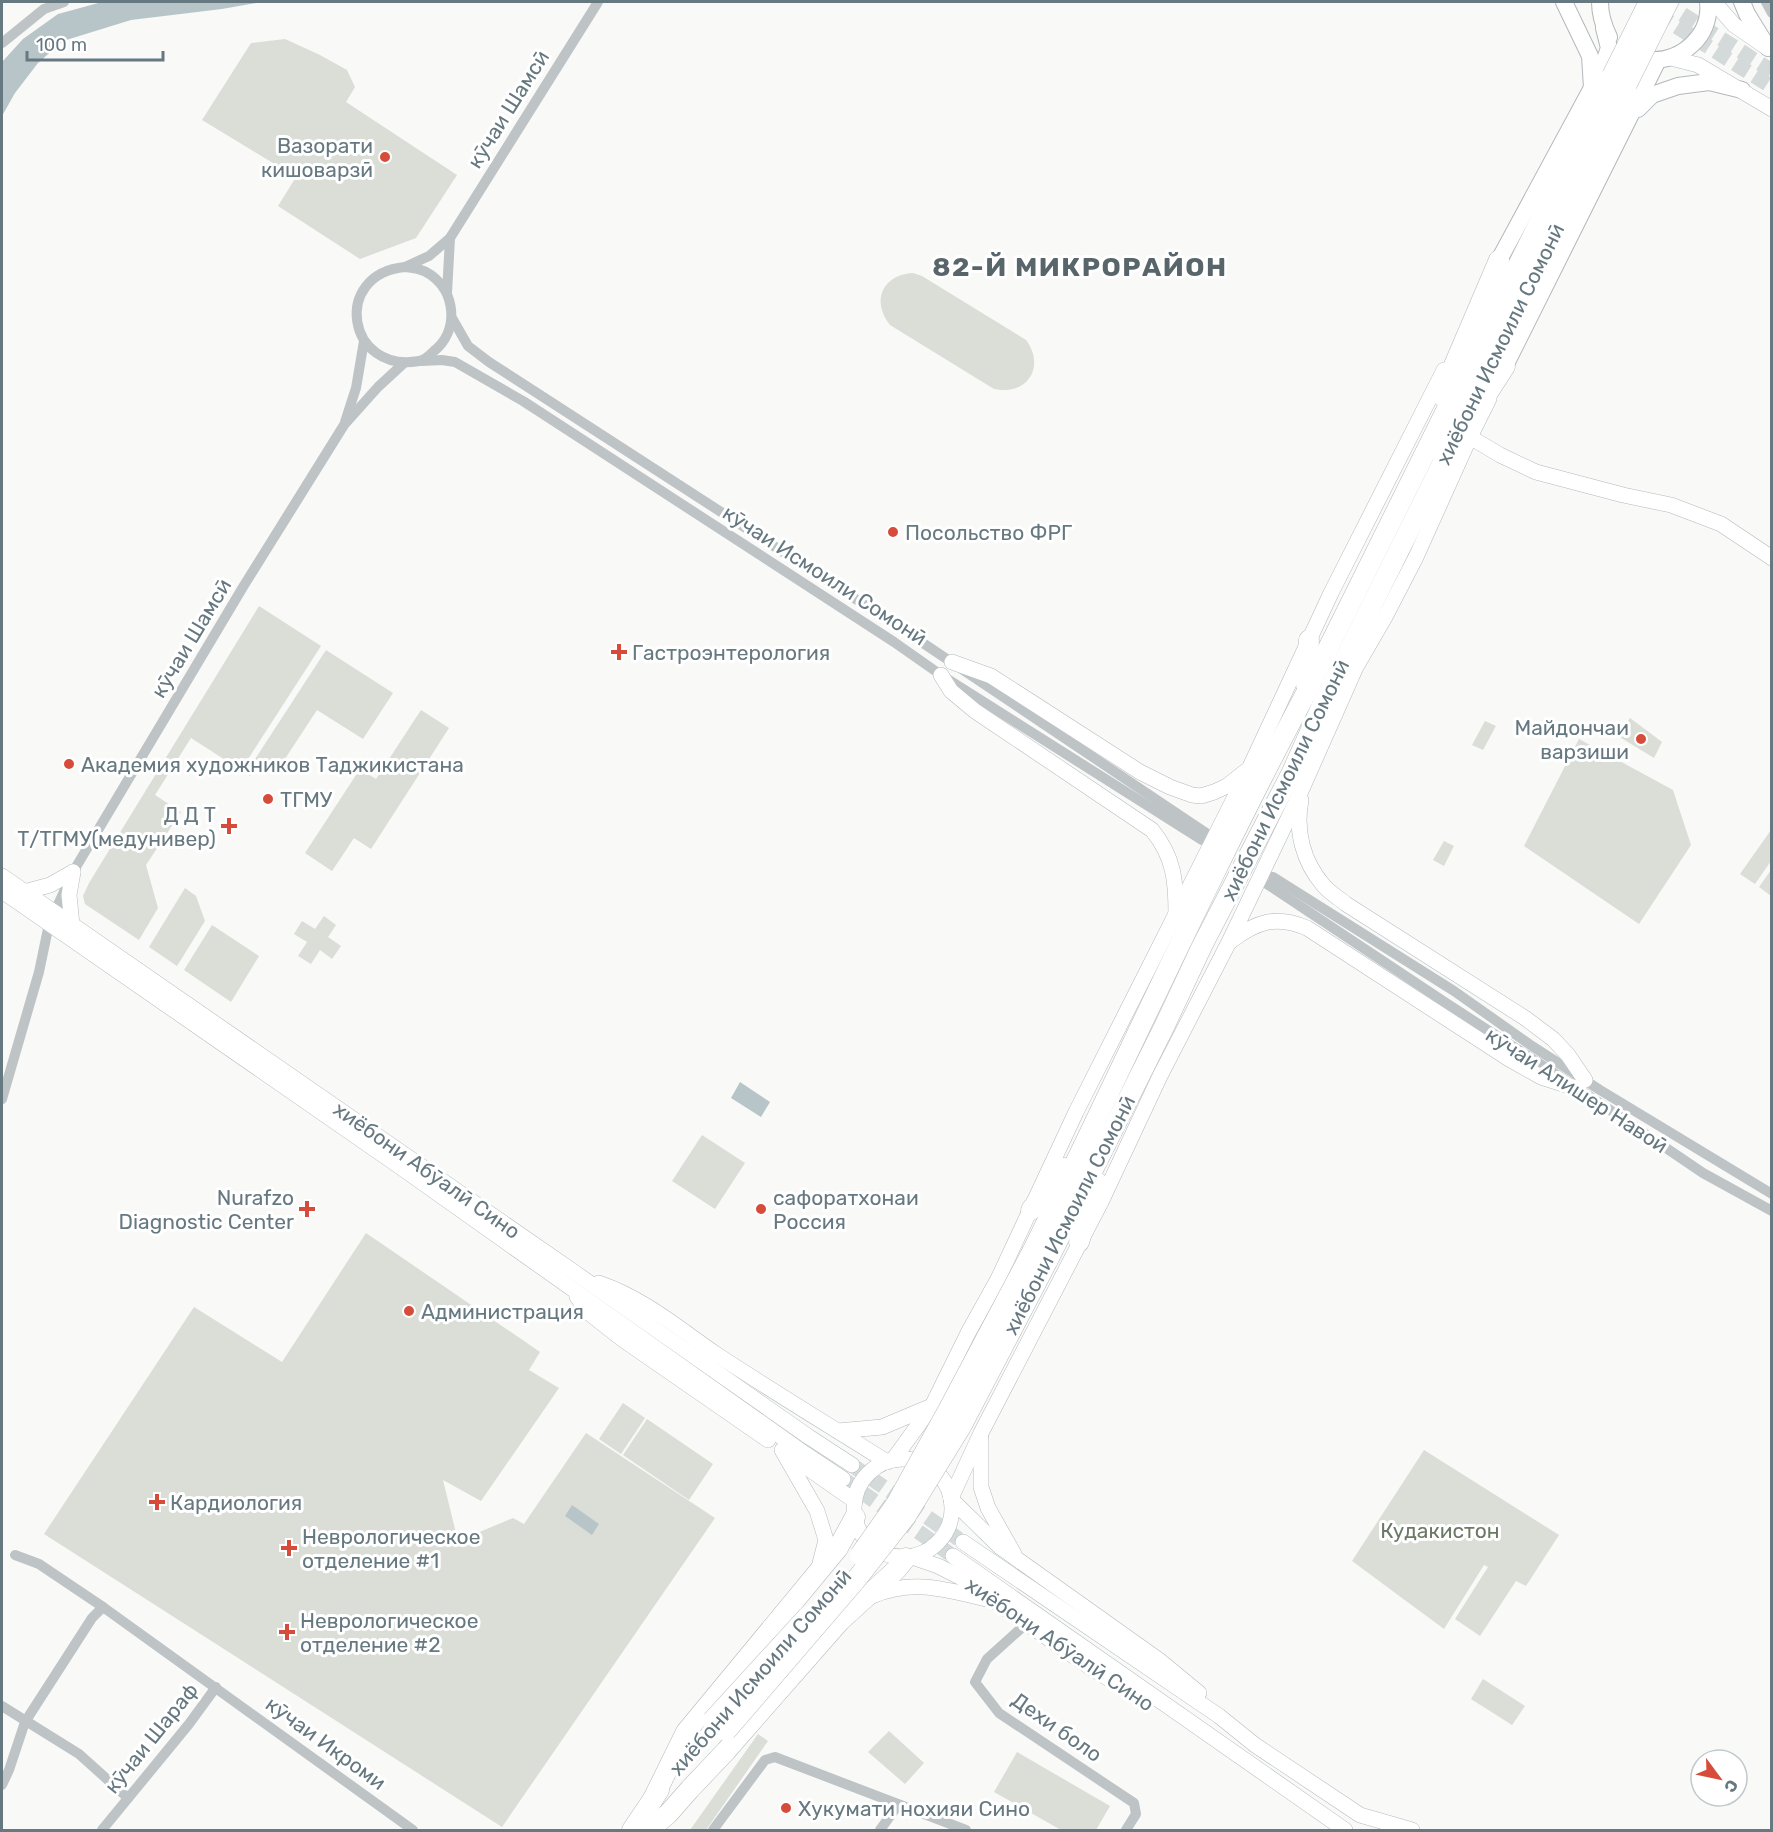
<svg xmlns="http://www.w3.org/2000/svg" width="1773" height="1832" font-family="Rubik,sans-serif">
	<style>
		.green { fill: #daded7 }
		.water { fill: #b8c5c8 }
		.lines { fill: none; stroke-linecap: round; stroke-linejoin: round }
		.secondary-tunnel { stroke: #d4d9da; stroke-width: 15; stroke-dasharray: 15 8; stroke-linecap: butt }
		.secondary-casing { stroke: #b3babd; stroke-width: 16 }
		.primary-casing { stroke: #b2b8bb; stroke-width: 18 }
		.highway-casing { stroke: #b4b9bb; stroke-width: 21 }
		.street { stroke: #bec4c6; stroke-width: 10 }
		.secondary { stroke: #fff; stroke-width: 15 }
		.primary { stroke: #fff; stroke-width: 16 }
		.highway { stroke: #fff; stroke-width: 20 }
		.highway-bridge-casing { stroke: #b4b9bb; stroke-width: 21; stroke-linecap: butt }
		.highway-bridge { stroke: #fff; stroke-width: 20 }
		.poi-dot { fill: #d74b3a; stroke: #fff; stroke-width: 2 }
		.labels { text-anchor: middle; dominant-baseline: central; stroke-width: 6; stroke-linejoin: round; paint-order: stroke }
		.street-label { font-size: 21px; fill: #667880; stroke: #fff }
		.poi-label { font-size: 21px; fill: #667880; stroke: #fff; text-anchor: start }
		.park-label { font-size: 21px; fill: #6b7965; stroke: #fff }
		.district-label { font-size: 27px; font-weight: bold; letter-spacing: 1.5px; fill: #58666c; stroke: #fff }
	</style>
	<rect width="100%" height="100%" fill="#f9f9f8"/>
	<g class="green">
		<polygon points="285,39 320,55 347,70 355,87 346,102 457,175 416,238 360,259 278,206 296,177 202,120 251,43"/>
		<path d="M913 273 922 276 1026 340C1046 367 1027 396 994 389L890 325C871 301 882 275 913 273Z"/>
		<polygon points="259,606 321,646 241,770 191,738 155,795 181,812 146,865 158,908 139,940 85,904 83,896 89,883"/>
		<path d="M326 650 393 693 363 739 317 710 281 765C267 761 259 766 250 776L246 773Z"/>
		<polygon points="421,710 449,728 371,849 354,838 332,871 305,853 360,769 376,779"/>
		<polygon points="1630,718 1662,742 1654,758 1618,736"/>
		<polygon points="1485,721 1496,726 1483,750 1472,745"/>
		<polygon points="1579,739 1673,790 1691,845 1639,924 1524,846"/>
		<polygon points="1771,830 1771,861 1755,884 1740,874"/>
		<polygon points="1444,841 1454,846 1444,866 1433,860"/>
		<polygon points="1771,870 1771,896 1759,887"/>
		<polygon points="185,888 196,896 205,921 177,966 149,947"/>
		<polygon points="324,916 336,925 328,937 341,946 332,959 320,950 311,964 298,956 307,942 294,934 302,921 315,929"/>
		<polygon points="212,925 259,956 231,1002 184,970"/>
		<polygon points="702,1135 745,1163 715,1209 672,1181"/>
		<polygon points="366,1233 540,1352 529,1370 559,1388 481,1501 443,1480 458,1541 513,1518 524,1524 586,1433 715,1518 502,1827 44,1534 194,1307 282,1362"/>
		<polygon points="623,1403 645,1418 621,1454 599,1439"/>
		<polygon points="647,1419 713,1464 689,1500 623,1455"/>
		<polygon points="1424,1450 1559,1535 1526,1586 1516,1581 1480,1636 1455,1619 1488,1567 1484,1565 1444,1629 1352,1561"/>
		<polygon points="1483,1679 1525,1706 1512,1725 1471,1699"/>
		<polygon points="889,1731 924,1763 905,1784 868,1752"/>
		<polygon points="758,1734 768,1741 706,1830 690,1830"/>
		<polygon points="1017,1752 1110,1806 1096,1830 1061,1830 994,1792"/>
	</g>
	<g class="water">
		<polygon points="102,2 262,2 222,9 131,20 63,41 38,63 15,93 2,116 2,62 23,39 58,14"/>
		<polygon points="740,1082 770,1102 761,1117 731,1098"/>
		<polygon points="572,1505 599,1524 592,1535 565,1516"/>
	</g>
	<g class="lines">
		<g class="secondary-tunnel">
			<polyline points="1638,2 1772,87"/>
			<polyline points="1663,2 1772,71"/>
			<polyline points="852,1465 963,1542"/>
			<polyline points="843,1479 953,1556"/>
		</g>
		<defs>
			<g id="secondary">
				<polyline points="1714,2 1734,25 1766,47"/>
				<polyline points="1671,58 1698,65 1772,109"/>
				<polyline points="1470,437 1500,455 1536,472 1623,495 1671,505 1721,524 1772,558"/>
				<polyline points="952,662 991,676 1140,772 1170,787 1192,795 1201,796 1214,792 1227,786 1246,771"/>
				<path d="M941 675 951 691 975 711 1152 830C1174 857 1176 881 1176 914"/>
				<path d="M1301 800C1295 831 1303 862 1324 886 1330 893 1339 898 1346 904L1525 1018 1553 1039 1568 1055 1585 1080"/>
				<polyline points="2,876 574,1272 809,1437 852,1465"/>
				<polyline points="2,891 396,1164 804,1453 843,1479"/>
				<polyline points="24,892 50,885 73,872"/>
				<polyline points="72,925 69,895 73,872"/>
				<path d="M1231 941C1257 921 1277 915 1307 928L1509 1059 1541 1077 1579 1089"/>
				<path d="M599 1283C643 1298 678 1328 716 1354 772 1391 830 1426 887 1462"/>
				<polyline points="577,1297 589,1313 622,1339 768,1440"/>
				<polyline points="838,1431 882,1427 932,1406"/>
				<polyline points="981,1439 981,1487 988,1508 1014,1554"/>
				<polyline points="782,1450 817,1511 826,1540 818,1571"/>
				<polyline points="793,1458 855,1501"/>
				<circle cx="903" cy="1508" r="49"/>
				<polyline points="893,1460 932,1406 968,1333 998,1279 1076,1112 1250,767 1331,593 1444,370"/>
				<polyline points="951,1498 981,1433 1101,1202 1160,1076 1229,942 1297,800 1356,667 1385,617 1416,557 1470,437 1489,399"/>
				<polyline points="951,1499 1000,1547 1159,1660 1199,1693"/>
				<polyline points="963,1542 1219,1716 1255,1745 1360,1815 1412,1830"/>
				<polyline points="953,1556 1345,1830"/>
				<polyline points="912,1557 938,1566 960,1577 1091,1668 1134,1694"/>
				<path d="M872 1596C913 1579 944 1589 986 1599"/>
			</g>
			<g id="primary">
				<polyline points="1564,2 1590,56 1592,88"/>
				<path d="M1600 2C1600 15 1603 25 1609 37"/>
				<polyline points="1742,2 1747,14 1768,48"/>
				<path d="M1649 60C1681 62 1712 36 1708 2"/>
				<polyline points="1638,109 1652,95 1678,86 1709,82 1742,90"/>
				<polyline points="1499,260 1601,71 1609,48 1604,28"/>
				<polyline points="1505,366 1658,60"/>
			</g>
			<g id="highway">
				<polyline points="1442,396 1446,384 1499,260"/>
				<polyline points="1478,408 1505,366"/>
				<polyline points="1306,685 1309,640"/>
				<polyline points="1031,1210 1064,1168"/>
				<polyline points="1079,1242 1097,1182"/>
				<path d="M1032 1252C1123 1067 1208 878 1305 695L1612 76"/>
				<polyline points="1047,1262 1164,1027 1202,946 1292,772 1323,703 1441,466 1456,429 1627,84"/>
				<polyline points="652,1801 686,1732 838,1548 855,1517"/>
				<polyline points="632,1830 659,1790"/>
				<polyline points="649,1830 668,1814 690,1789 726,1751 840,1621 896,1570 906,1558"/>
			</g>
		</defs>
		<use href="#secondary" class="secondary-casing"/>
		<use href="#primary" class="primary-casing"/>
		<use href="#highway" class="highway-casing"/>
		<g class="street">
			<polyline points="1766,2 1772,13"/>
			<polyline points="2,43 44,9 64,2"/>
			<polyline points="405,267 429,256 450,238 598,2"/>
			<path d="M405 267C414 268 423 269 431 275 456 293 459 331 434 351 430 355 425 360 419 361 347 374 331 274 405 267Z"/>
			<polyline points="447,293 450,238"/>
			<polyline points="452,318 468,346 489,362 902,629 1206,833"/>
			<polyline points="422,361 442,360 455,362 523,401 894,642 941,675 1202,840"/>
			<polyline points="345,422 356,388 364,341"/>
			<polyline points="1273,877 1454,991 1532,1046 1600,1090 1772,1194"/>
			<polyline points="1267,884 1446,1003 1579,1089 1703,1173 1772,1211"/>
			<polyline points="2,1099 39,972 49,924 73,872 243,587 344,425 378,387 404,363"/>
			<polyline points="15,1555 39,1564 103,1607 413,1830"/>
			<polyline points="1027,1623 987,1659 975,1682 999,1713 1134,1803 1136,1814 1126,1830"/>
			<polyline points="2,1706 79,1754 128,1798"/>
			<polyline points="2,1785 9,1770 25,1722 92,1618 103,1607"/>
			<polyline points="102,1830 189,1724 216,1687"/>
			<polyline points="713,1830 765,1760 775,1757 966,1830"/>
			<polyline points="880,1830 898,1805"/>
		</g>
		<use href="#secondary" class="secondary"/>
		<use href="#primary" class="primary"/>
		<use href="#highway" class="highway"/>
		<defs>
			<g id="highway-bridge">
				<polyline points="1612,76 1649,2"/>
				<polyline points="1627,84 1668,2"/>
				<polyline points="860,1555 896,1504 947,1412 1032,1252"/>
				<polyline points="712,1721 808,1616"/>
				<polyline points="726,1731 855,1581 906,1516 962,1425 1047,1262"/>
			</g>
		</defs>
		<use href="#highway-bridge" class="highway-bridge-casing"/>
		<use href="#highway-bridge" class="highway-bridge"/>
	</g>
	<g class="poi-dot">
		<circle cx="385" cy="157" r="6"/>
		<circle cx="893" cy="532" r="6"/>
		<path d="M616 643h6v6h6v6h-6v6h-6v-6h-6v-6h6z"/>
		<circle cx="1641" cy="739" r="6"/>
		<circle cx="69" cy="764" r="6"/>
		<circle cx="268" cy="799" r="6"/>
		<path d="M226 817h6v6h6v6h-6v6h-6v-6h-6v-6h6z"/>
		<path d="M304 1200h6v6h6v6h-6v6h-6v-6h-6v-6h6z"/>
		<circle cx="761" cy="1209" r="6"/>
		<circle cx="409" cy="1311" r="6"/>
		<path d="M154 1493h6v6h6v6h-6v6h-6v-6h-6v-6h6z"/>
		<path d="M286 1539h6v6h6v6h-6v6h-6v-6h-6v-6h6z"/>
		<path d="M284 1623h6v6h6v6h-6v6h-6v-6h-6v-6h6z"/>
		<circle cx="786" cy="1808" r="6"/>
	</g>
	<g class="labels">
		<g class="street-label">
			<text transform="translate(508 109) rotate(-58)">кӯчаи Шамсӣ</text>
			<text transform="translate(1500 344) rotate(-64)">хиёбони Исмоили Сомонӣ</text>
			<text transform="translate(825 575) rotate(33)">кӯчаи Исмоили Сомонӣ</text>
			<text transform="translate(191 638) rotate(-59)">кӯчаи Шамсӣ</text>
			<text transform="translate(1285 780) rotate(-64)">хиёбони Исмоили Сомонӣ</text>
			<text transform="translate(1577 1090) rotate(33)">кӯчаи Алишер Навоӣ</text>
			<text transform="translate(427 1170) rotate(35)">хиёбони Абӯалӣ Сино</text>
			<text transform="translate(1069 1215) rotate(-63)">хиёбони Исмоили Сомонӣ</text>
			<text transform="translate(1060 1644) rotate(34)">хиёбони Абӯалӣ Сино</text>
			<text transform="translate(760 1672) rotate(-49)">хиёбони Исмоили Сомонӣ</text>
			<text transform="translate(1057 1727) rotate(35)">Дехи боло</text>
			<text transform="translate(151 1738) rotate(-51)">кӯчаи Шараф</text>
			<text transform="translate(326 1743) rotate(36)">кӯчаи Икроми</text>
		</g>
		<g class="poi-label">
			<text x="373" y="145" text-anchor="end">Вазорати<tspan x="373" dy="24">кишоварзӣ</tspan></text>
			<text x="905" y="532">Посольство ФРГ</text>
			<text x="632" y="652">Гастроэнтерология</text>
			<text x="1629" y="727" text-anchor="end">Майдончаи<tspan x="1629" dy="24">варзиши</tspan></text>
			<text x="81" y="764">Академия художников Таджикистана</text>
			<text x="280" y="799">ТГМУ</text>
			<text x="216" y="814" text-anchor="end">Д Д Т<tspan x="216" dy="24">Т/ТГМУ(медунивер)</tspan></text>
			<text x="294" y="1197" text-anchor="end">Nurafzo<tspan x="294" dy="24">Diagnostic Center</tspan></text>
			<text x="773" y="1197">сафоратхонаи<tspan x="773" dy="24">Россия</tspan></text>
			<text x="421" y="1311">Администрация</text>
			<text x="170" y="1502">Кардиология</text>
			<text x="302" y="1536">Неврологическое<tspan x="302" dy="24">отделение #1</tspan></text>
			<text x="300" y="1620">Неврологическое<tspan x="300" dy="24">отделение #2</tspan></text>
			<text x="798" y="1808">Хукумати нохияи Сино</text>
		</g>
		<g class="park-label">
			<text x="1440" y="1530">Кудакистон</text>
		</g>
		<g class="district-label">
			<text x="1080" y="267">82-Й МИКРОРАЙОН</text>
		</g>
	</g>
	<rect width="1773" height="1832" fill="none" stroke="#667880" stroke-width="6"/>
	<g transform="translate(1719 1778) rotate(123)"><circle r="28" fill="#ffffff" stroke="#c2c9cc" stroke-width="1.5"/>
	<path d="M0-4.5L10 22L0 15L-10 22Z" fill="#d74b3a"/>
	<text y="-9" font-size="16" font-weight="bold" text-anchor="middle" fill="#667880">С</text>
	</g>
	<path d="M27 51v9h136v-9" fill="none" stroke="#667880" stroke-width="3"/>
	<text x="36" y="51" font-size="18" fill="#667880" stroke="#ffffff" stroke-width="4.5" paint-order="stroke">100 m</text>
</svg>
